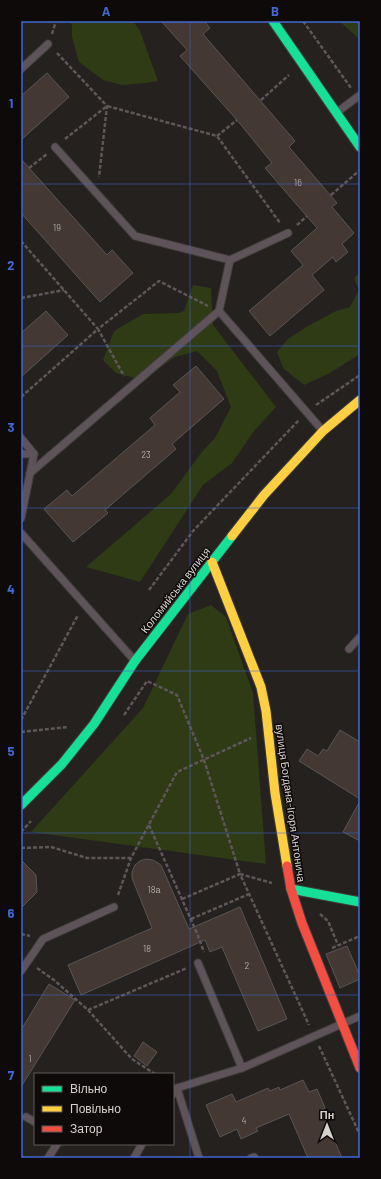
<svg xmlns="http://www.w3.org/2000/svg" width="381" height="1179" font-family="Barlow,sans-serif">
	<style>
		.green { fill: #2e3b14 }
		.building { fill: #433832; stroke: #595554 }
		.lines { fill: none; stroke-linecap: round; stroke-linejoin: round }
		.lane-casing { stroke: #413d3c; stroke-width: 9 }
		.fast-casing { stroke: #413d3c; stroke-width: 11 }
		.slow-casing { stroke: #413d3c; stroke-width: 11 }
		.jam-casing { stroke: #413d3c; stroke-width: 11 }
		.path { stroke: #5f565a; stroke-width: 2.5; stroke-dasharray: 4 2; stroke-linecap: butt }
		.lane { stroke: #5e5359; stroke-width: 7 }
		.fast { stroke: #16e098; stroke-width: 9 }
		.slow { stroke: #ffcf43; stroke-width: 9 }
		.jam { stroke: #f24e42; stroke-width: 9 }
		.grid { fill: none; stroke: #4268d6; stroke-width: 1; stroke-opacity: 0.55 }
		.labels { text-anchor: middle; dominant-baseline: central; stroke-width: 3; stroke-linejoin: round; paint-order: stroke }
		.number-label { font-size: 9px; fill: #b2aca8 }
		.street-label { font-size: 11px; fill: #d7d2cf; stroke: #0e0a09 }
		.neatline { fill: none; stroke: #4268d6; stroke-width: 1.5 }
		.grid-label { font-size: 13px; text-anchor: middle; font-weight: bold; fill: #4268d6 }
	</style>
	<rect width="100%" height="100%" fill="#25211f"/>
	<g class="green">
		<polygon points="69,21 133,21 140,31 158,81 146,83 122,85 103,80 79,62 72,37 72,25"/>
		<polygon points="339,21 358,21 360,22 360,43 356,36"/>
		<polygon points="360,272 360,354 330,373 304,385 283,368 277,352 288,339 308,326 336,311 350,307 359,290 354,278"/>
		<polygon points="193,285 211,288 213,325 276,407 254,431 232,463 203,485 140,582 86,567 171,494 201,453 215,438 231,407 217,371 197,351 175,357 142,380 116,373 103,360 114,331 143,314 178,313 184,311"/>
		<polygon points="211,605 226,617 253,693 266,864 31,832 143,708 188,614"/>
	</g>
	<g class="building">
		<polygon points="161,21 204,21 210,28 203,34 295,141 289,147 337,203 332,207 354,233 342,244 348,252 336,262 333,257 312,275 324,290 270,336 249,311 303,265 291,251 317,228 265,168 272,163 237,120 180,56 187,50"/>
		<polygon points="47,73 69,97 21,140 21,96"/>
		<polygon points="21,159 107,255 112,250 133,273 100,302 21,213"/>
		<polygon points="46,311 68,335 21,377 21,333"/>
		<polygon points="196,366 224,399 172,444 176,449 105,510 108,513 73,542 44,509 67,490 72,496 155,425 150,418 180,392 173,385"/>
		<polygon points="340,730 360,742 360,799 299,761 307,749 318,756 323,749 327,751"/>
		<polygon points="360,801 360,841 343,832"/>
		<polygon points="146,859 153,860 161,865 189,929 240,907 287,1019 258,1031 222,947 210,952 205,940 81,995 68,965 152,928 132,878 132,872 135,865 140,861"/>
		<polygon points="21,860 36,875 37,892 21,908"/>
		<polygon points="347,946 360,976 360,979 340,988 326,954"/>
		<polygon points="49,984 75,1000 21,1087 21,1030"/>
		<polygon points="143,1042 157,1052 147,1066 134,1056"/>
		<polygon points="303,1080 309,1092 317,1089 325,1108 321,1110 342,1158 308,1158 289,1114 256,1128 258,1131 241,1139 237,1129 220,1137 206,1105 232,1094 236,1102 268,1088 270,1091 279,1087 280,1090"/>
	</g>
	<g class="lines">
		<defs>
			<g id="lane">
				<polyline points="21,69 48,44"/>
				<polyline points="336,113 360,95"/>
				<polyline points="55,147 135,236 230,260 219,311 323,431"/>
				<polyline points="230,260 288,233"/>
				<polyline points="21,438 34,454 21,518"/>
				<polyline points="21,454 34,454"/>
				<polyline points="30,473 219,311"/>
				<polyline points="21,533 135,661"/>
				<polyline points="349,649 360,637"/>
				<polyline points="198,963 242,1068"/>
				<polyline points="21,971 43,939 114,907"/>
				<polyline points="177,1088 199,1158"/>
				<polyline points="173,1094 177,1088 242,1068 360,1016"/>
				<polyline points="26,1117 35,1122"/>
				<polyline points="48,1158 57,1144"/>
				<polyline points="134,1158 142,1144"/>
				<polyline points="251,1158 254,1157 255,1158"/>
			</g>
			<g id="fast">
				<polyline points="273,21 360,147"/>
				<polyline points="21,805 62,764 94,724 135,661 232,536"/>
				<polyline points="291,889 360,902"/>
			</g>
			<g id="slow">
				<polyline points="232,536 264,495 323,431 360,400"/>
				<polyline points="212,562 261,687 266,711 275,793 287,866"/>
			</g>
			<polyline id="jam" points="287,866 291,889 302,923 360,1068"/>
		</defs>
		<use href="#lane" class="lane-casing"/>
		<use href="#fast" class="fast-casing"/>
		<use href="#slow" class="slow-casing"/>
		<use href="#jam" class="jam-casing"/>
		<g class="path">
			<polyline points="303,21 351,88"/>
			<polyline points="52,34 56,21"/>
			<polyline points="57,53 107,106 99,177"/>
			<polyline points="261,100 289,75"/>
			<polyline points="217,136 237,120"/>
			<polyline points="65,139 107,106 217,136 280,223"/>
			<polyline points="29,168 47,154"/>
			<polyline points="331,195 360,170"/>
			<polyline points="297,225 307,216"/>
			<polyline points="21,241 98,329 159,281 208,306"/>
			<polyline points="21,298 64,290"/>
			<polyline points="21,397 98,329 124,376"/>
			<polyline points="316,405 360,375"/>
			<polyline points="149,590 193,531 299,420"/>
			<polyline points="124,715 147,681 177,695 204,760 240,874 272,883"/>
			<polyline points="21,720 78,615"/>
			<polyline points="21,732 68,727"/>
			<polyline points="149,825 196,931 204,952"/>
			<polyline points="21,832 31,821"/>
			<polyline points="21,848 51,847 87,858 131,858"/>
			<polyline points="118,895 131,858 177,772 251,738"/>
			<polyline points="182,899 240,874 309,1025"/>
			<polyline points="320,914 328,921 338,945"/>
			<polyline points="191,919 249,894"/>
			<polyline points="21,934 30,936"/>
			<polyline points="332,948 360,936"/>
			<polyline points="37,968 54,980 88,1010 132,1059 155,1074"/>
			<polyline points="88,1010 187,968"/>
			<polyline points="319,1046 360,1135"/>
		</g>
		<use href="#lane" class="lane"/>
		<use href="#fast" class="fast"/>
		<use href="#slow" class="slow"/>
		<use href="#jam" class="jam"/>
	</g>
	<path class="grid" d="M190 21V1158M21 184H360M21 346H360M21 508H360M21 671H360M21 833H360M21 995H360"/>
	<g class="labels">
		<g class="number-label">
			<text x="298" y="182">16</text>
			<text x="57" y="227">19</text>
			<text x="146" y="454">23</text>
			<text x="154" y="889">18а</text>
			<text x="147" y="948">18</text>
			<text x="247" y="965">2</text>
			<text x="30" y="1058">1</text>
			<text x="244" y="1120">4</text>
		</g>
		<g class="street-label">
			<text transform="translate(175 590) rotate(-52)">Коломийська вулиця</text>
			<text transform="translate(291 803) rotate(82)">вулиця Богдана-Ігоря Антонича</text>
		</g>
	</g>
	<rect width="381" height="1179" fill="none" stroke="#0e0a09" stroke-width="44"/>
	<rect x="34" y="1073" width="140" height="72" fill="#0e0a09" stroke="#5e5a58"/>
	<rect x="42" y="1086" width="20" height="6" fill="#16e098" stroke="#5e5a58"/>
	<text x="70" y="1093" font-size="12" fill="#d7d2cf">Вільно</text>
	<rect x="42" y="1106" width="20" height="6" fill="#ffcf43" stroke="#5e5a58"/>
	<text x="70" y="1113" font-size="12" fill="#d7d2cf">Повільно</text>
	<rect x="42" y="1126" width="20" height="6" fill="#f24e42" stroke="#5e5a58"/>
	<text x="70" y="1133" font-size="12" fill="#d7d2cf">Затор</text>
	<g transform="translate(327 1125)" stroke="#0e0a09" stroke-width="3" paint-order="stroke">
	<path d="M0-3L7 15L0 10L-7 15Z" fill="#d7d2cf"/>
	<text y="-6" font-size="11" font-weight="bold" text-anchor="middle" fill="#d7d2cf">Пн</text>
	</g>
	<rect x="22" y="22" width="337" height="1135" class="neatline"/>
	<g class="grid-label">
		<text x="106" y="16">A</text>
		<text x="275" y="16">B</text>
		<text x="11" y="108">1</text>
		<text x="11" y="270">2</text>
		<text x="11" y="432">3</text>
		<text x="11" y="594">4</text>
		<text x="11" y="756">5</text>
		<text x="11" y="918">6</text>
		<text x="11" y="1080">7</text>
	</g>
</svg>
